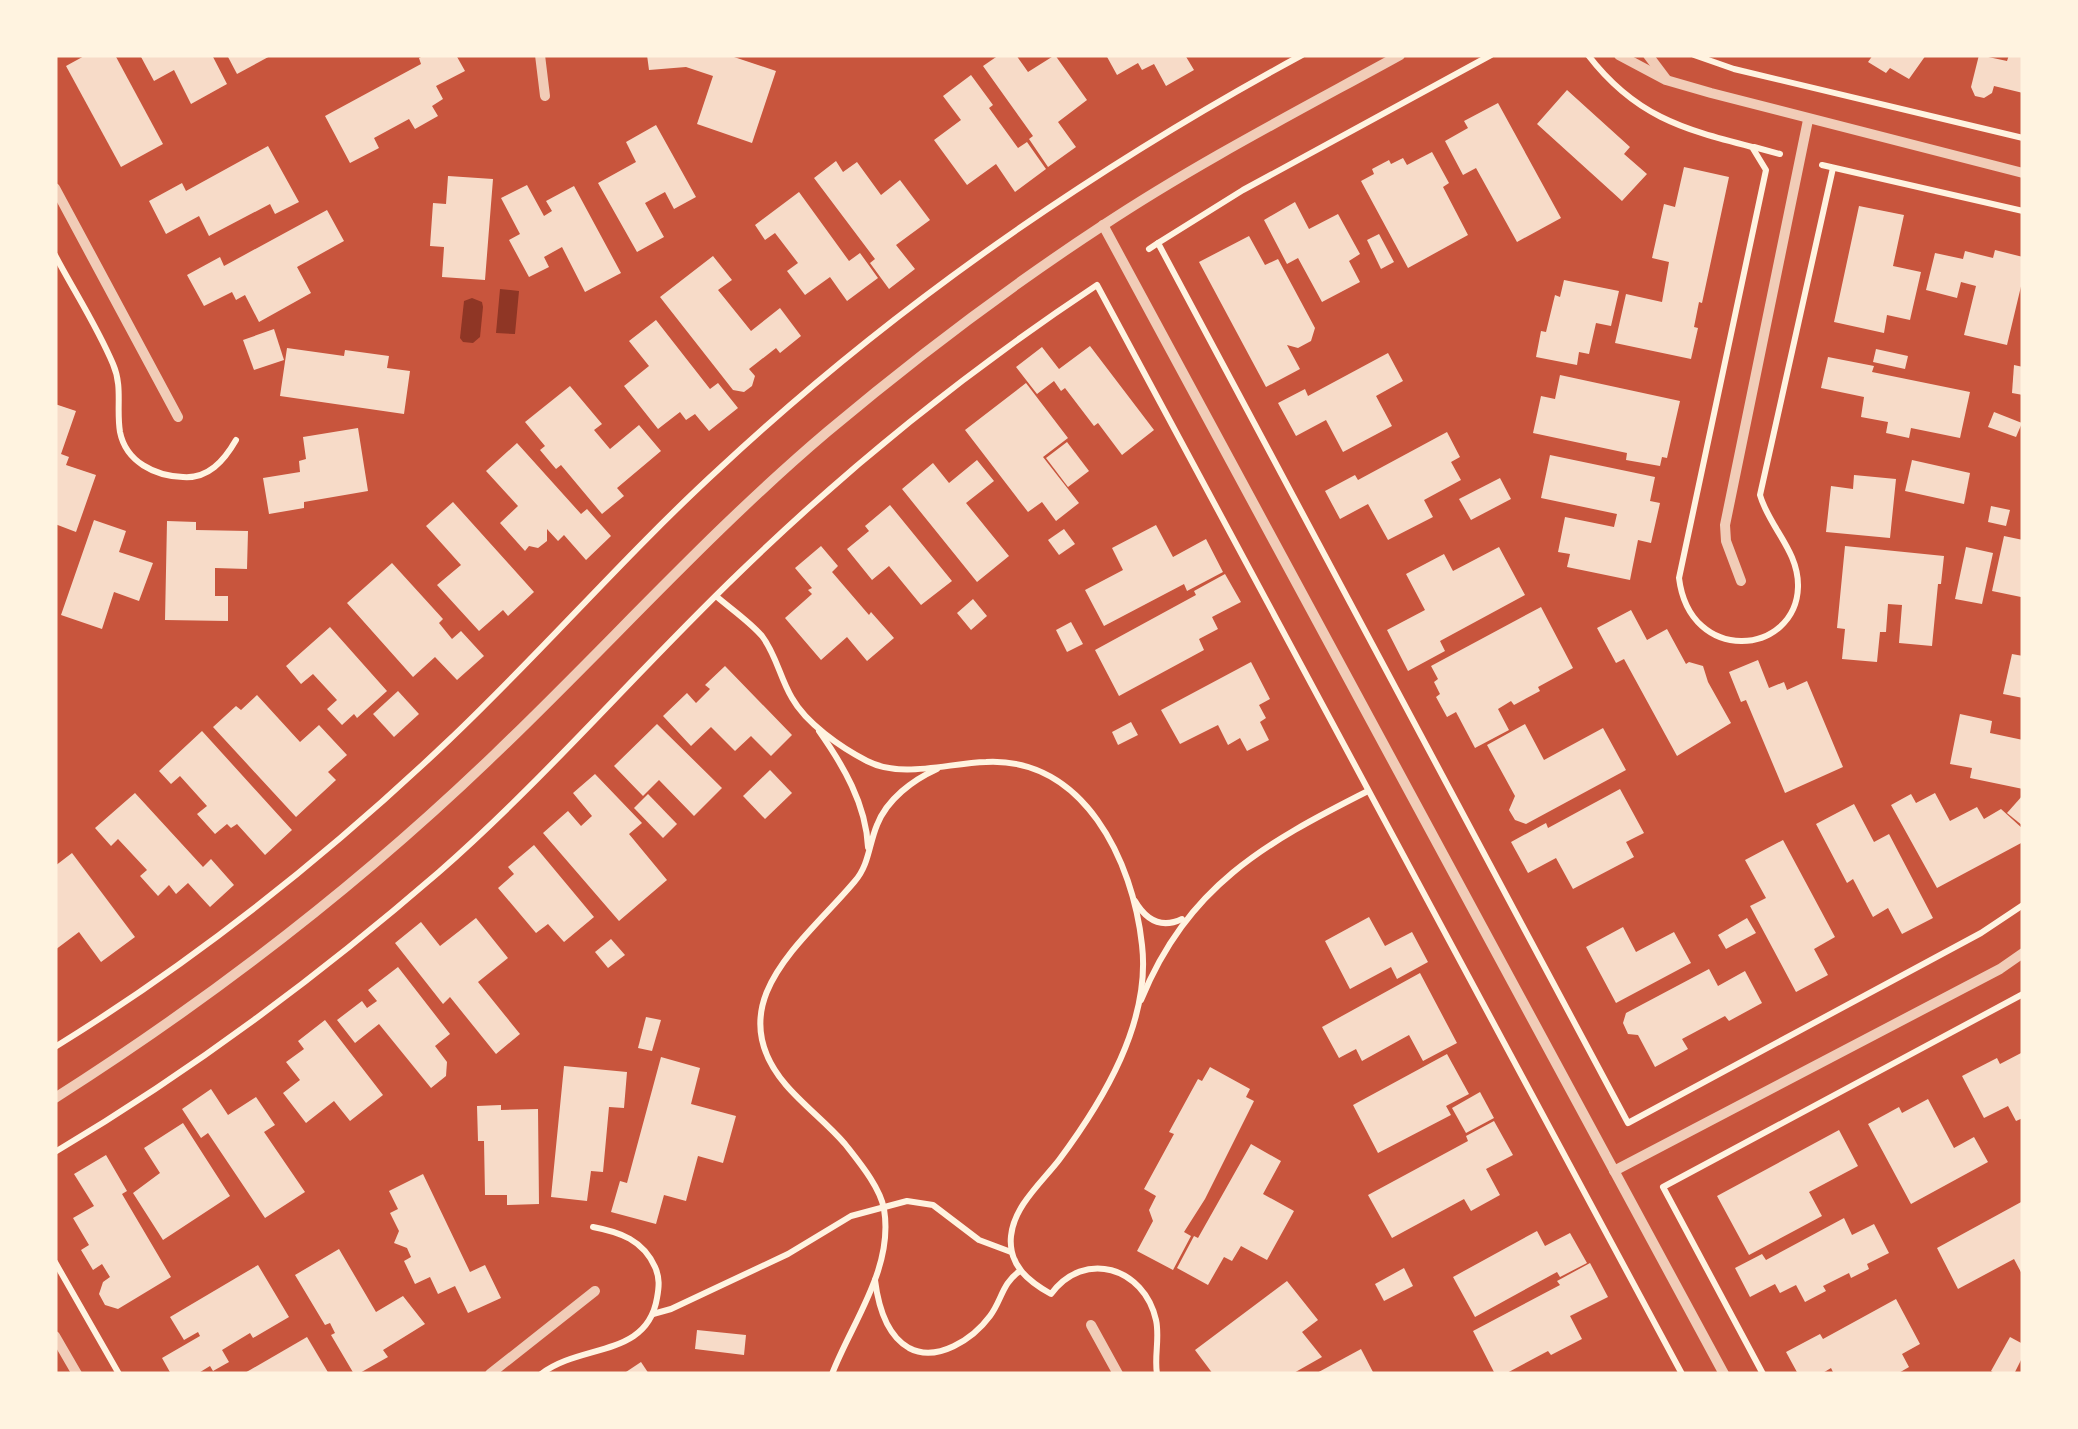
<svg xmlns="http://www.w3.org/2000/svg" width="2078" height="1429" font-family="'Noto Serif',serif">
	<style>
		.water { fill: #8f3625 }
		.building { fill: #f7dbc8 }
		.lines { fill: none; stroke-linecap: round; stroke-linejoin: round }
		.path { stroke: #fff3e0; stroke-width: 6 }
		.minor { stroke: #f1ccb7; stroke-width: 10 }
	</style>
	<rect width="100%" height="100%" fill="#c8553d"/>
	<g class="water">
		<polygon points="500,289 519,291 515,334 496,333"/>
		<polygon points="472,298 482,302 483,307 480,337 473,343 463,342 460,338 464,301"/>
	</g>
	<g class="building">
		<polygon points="86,55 115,55 163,144 121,167 66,66"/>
		<polygon points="140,55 212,55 227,84 191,104 174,70 154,81"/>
		<polygon points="227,55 272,55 237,74"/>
		<polygon points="425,55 456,55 465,71 436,86 443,99 432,106 438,116 415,129 409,119 374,138 379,148 350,163 325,116 421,64 419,58"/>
		<polygon points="647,55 728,55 776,71 752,143 697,124 713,76 686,67 649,70"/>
		<polygon points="999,55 1016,55 1028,72 1055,55 1087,100 1058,122 1076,147 1048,167 1029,139 1033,136 983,66"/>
		<polygon points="1106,55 1185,55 1194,70 1166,86 1154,64 1142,70 1138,63 1117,75"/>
		<polygon points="1873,55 1926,55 1909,79 1890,68 1886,73 1868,62"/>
		<polygon points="1979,55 2007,61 2009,55 2023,55 2023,93 1994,86 1992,93 1984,98 1975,96 1971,87"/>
		<polygon points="971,75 993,105 989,108 1018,148 1027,142 1046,169 1015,192 996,164 967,185 934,140 961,120 943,96"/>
		<polygon points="1567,90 1630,147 1624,154 1647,174 1622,201 1537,124"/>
		<polygon points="1498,103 1561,218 1517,242 1476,168 1463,175 1445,141 1468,128 1464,121"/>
		<polygon points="656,125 696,197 674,209 665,192 645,203 664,237 637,252 598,183 636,162 626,142"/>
		<polygon points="268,146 299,202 275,214 270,204 209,236 199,216 166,234 149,201 182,183 186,191"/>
		<polygon points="1432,152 1449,183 1443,187 1468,235 1408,268 1361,181 1374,174 1372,169 1389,160 1391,164 1403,158 1407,165"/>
		<polygon points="836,161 843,172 857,162 881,195 900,180 930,220 896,245 915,269 889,289 870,263 875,259 814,178"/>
		<polygon points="1684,167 1729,177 1702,303 1699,302 1694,327 1698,328 1691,359 1615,343 1626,294 1662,302 1669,262 1652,258 1664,204 1675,207"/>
		<polygon points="448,176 493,179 485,280 442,277 444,247 430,246 433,203 446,204"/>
		<polygon points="527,185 544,216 552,211 546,201 574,186 621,273 585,292 562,247 544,257 549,267 529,277 509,240 520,234 501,198"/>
		<polygon points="799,192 849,261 860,253 878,278 847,301 830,277 805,295 787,271 798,263 775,233 765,240 755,225"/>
		<polygon points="1295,202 1309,229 1338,214 1360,254 1349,261 1360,282 1322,302 1298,258 1287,264 1264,220"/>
		<polygon points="1859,206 1904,215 1893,266 1921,272 1910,320 1887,315 1884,333 1834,322"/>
		<polygon points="327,210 344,241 297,267 311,293 259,322 245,295 236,300 232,292 204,306 187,275 220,257 224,266"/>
		<polygon points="1379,234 1394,262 1381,269 1367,240"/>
		<polygon points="1249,236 1265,265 1278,259 1315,328 1311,341 1298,348 1287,345 1300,369 1266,387 1199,262"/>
		<polygon points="1995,250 2023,257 2023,278 2007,345 1964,335 1976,286 1961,282 1957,298 1926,290 1935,253 1963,259 1965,251 1993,258"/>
		<polygon points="713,256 732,280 718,290 751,331 780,308 801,336 780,353 776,348 749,369 755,376 752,386 744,392 733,390 660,297"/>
		<polygon points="1564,280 1619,291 1611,326 1596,323 1589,354 1579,352 1577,365 1536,357 1541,331 1546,332 1555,295 1560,297"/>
		<polygon points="656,320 710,389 718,383 738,408 709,431 695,414 686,420 680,412 658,429 624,386 649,366 629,341"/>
		<polygon points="274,329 284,360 254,370 243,340"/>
		<polygon points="1090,346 1154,430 1122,455 1098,423 1094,426 1065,388 1061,391 1054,381 1037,394 1016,367 1042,347 1059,369"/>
		<polygon points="287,348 344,356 345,350 389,356 387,368 410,371 404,414 280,396"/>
		<polygon points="1876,349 1908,356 1905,369 1873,362"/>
		<polygon points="1388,353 1403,381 1376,396 1392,426 1343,452 1326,420 1296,436 1278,403 1305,389 1308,396"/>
		<polygon points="1828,357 1874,366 1872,372 1970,392 1960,438 1911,428 1909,438 1886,433 1888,422 1861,417 1864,397 1821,388"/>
		<polygon points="2014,365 2023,367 2023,395 2012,393"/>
		<polygon points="1560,375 1680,401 1667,458 1662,457 1660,466 1626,460 1627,453 1533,433 1541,396 1555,399"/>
		<polygon points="1026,383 1068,438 1043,457 1079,503 1056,521 1042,502 1028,512 965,430"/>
		<polygon points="570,386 602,424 594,430 610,449 639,425 661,451 617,488 624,496 602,514 561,465 556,469 540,450 545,446 525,422"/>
		<polygon points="55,404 76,411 61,454 69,457 66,465 96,475 76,532 55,524"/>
		<polygon points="1994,412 2022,423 2016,437 1988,427"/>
		<polygon points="358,428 368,491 304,502 304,508 269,514 263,478 300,472 299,461 306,459 303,437"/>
		<polygon points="1447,432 1460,457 1451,462 1461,480 1424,500 1433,517 1388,540 1368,504 1340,519 1325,491 1355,475 1358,480"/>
		<polygon points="1067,442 1089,471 1068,487 1046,458"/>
		<polygon points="517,443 581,514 587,509 611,536 586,560 564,535 558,541 547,529 547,541 538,548 529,546 525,551 500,523 518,506 486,471"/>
		<polygon points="1550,455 1655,477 1650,501 1660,503 1651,543 1638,540 1630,580 1567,567 1570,554 1558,552 1565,517 1614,527 1617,514 1541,498"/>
		<polygon points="977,460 994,481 966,503 1009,556 977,582 902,489 933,463 949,483"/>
		<polygon points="1912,460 1970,473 1964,504 1905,491"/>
		<polygon points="1854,475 1896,479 1890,538 1826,532 1831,486 1853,489"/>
		<polygon points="1500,478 1511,499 1471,520 1459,499"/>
		<polygon points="453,502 534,592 508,616 503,610 479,631 437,585 461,565 426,526"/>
		<polygon points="890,505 952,581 921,605 889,566 872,580 847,549 869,531 865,526"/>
		<polygon points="1991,506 2010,510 2006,526 1988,522"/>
		<polygon points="94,520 126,531 119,552 153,563 139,601 114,592 102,629 61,615"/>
		<polygon points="167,521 196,522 196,530 248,531 247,569 215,568 215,596 228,596 228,621 165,620"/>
		<polygon points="1156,525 1173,557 1206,539 1223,572 1187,591 1184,584 1104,626 1085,590 1123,570 1112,548"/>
		<polygon points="1064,529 1075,544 1059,555 1048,540"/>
		<polygon points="2004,536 2023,540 2021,597 1992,591"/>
		<polygon points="821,546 838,566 832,572 869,615 871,612 894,638 867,661 847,637 821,660 785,618 812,594 808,590 812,588 795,568"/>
		<polygon points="1845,546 1944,556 1941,584 1938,584 1932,646 1899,643 1902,605 1888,604 1886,632 1880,632 1877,662 1842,659 1845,629 1837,628"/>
		<polygon points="1499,547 1525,595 1440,641 1445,651 1408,671 1387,630 1425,610 1406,574 1444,554 1453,571"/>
		<polygon points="1966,547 1993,553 1982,604 1955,599"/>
		<polygon points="392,563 443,619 439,623 452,639 461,631 484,656 457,680 435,657 413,677 347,603"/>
		<polygon points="1225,574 1241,602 1212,617 1218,629 1199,639 1204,650 1119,696 1095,650 1196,595 1194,591"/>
		<polygon points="973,599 987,616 971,630 957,613"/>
		<polygon points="1541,607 1573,668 1538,687 1540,691 1514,705 1511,701 1498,709 1509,730 1475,748 1456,712 1447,717 1436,697 1440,694 1434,682 1438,679 1431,666"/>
		<polygon points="1631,610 1647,640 1667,629 1686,664 1689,662 1703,666 1708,682 1731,723 1677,756 1624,659 1616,663 1597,628"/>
		<polygon points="1071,622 1083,644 1067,652 1056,630"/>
		<polygon points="330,627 387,691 357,718 354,714 342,725 327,709 337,700 313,674 301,684 286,666"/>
		<polygon points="2012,654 2023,656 2023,698 2003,694"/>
		<polygon points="1758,660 1769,688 1784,682 1787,690 1807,681 1843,767 1785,793 1746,700 1741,702 1729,672"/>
		<polygon points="1251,662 1270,699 1259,705 1266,718 1260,722 1269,740 1247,751 1240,738 1228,745 1218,725 1180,744 1161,710"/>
		<polygon points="725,666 792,735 771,756 751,736 735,751 711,727 691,746 663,716 687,693 696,703 710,689 705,685"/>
		<polygon points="398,691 419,714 394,737 373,714"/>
		<polygon points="257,695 300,742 319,725 347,755 328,772 336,780 296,817 213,727 236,706 241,710"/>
		<polygon points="1960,714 1992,721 1990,733 2023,740 2023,789 1970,778 1972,768 1950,764"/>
		<polygon points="1131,722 1138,735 1118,745 1112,732"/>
		<polygon points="657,724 722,788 694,816 659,780 643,796 614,766"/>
		<polygon points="1525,724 1544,760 1603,728 1626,770 1526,824 1515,820 1509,810 1515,796 1487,745"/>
		<polygon points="202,731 292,830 265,855 237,824 231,828 227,824 215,834 197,814 207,806 180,776 171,784 159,771"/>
		<polygon points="770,770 792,793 765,819 743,796"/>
		<polygon points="595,774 642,823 629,834 667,880 619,921 543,833 568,811 581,826 592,816 573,793"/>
		<polygon points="1620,789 1644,833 1626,842 1634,857 1573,889 1556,858 1528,873 1511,842 1546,823 1548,828"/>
		<polygon points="135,793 203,867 211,859 234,885 210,907 188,883 176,894 169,885 158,896 140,876 147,870 118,839 111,846 95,828"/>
		<polygon points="1935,793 1950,821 1977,807 1984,819 2001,809 2023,829 2023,842 1937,888 1891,805 1911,794 1916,803"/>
		<polygon points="648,794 677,824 663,838 634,808"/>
		<polygon points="2023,795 2023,826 2007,813"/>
		<polygon points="1854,804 1874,842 1889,834 1933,918 1902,934 1888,908 1873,917 1853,879 1847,883 1816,824"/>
		<polygon points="1783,840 1835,937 1814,949 1828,975 1796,992 1750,906 1766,898 1745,860"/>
		<polygon points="534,845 594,917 564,942 548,924 536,933 498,888 514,874 508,867"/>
		<polygon points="72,853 135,937 101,962 79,932 55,950 55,866"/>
		<polygon points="1369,917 1385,946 1412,932 1428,962 1397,979 1391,967 1350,989 1325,941"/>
		<polygon points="476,918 508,958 478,982 520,1034 496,1054 450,997 443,1004 395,943 421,922 440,946"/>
		<polygon points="1747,918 1756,933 1726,949 1718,935"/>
		<polygon points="1623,927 1636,952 1674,932 1691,963 1616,1003 1586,947"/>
		<polygon points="611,939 625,955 608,968 595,952"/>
		<polygon points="398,967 450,1034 435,1046 447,1062 446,1076 431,1088 379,1024 355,1043 337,1020 362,1001 367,1008 377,1001 368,990"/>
		<polygon points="1709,969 1718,986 1745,971 1762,1003 1729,1021 1725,1016 1682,1039 1688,1049 1655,1067 1638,1035 1628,1034 1623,1023 1626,1013"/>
		<polygon points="1420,973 1457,1043 1423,1061 1409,1035 1362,1061 1356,1049 1339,1058 1322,1027"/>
		<polygon points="646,1017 661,1020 652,1051 638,1048"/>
		<polygon points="325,1020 383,1095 350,1121 334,1101 306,1123 283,1093 300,1080 286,1062 304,1049 298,1041"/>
		<polygon points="2023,1052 2023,1118 2016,1121 2008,1106 1984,1118 1962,1076 1997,1058 2000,1064"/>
		<polygon points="1447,1054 1469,1094 1446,1106 1451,1115 1378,1153 1353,1105"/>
		<polygon points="661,1057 700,1068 691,1104 736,1116 723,1163 698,1156 686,1201 664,1195 656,1224 611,1212 620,1181 627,1183"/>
		<polygon points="564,1066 627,1072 624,1108 609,1107 603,1172 591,1171 587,1201 551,1197"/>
		<polygon points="1210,1067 1250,1089 1246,1097 1254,1101 1205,1199 1184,1232 1191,1236 1173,1270 1137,1251 1153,1221 1149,1210 1156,1196 1144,1189 1174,1134 1169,1132 1198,1079 1202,1081"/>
		<polygon points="211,1089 228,1115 256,1097 275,1125 264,1132 305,1192 265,1218 208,1133 201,1138 182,1109"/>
		<polygon points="1480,1092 1494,1118 1466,1133 1452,1108"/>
		<polygon points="1928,1099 1954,1148 1974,1137 1988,1162 1911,1204 1868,1124 1899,1107 1902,1113"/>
		<polygon points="501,1105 501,1110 538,1109 539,1204 507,1205 507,1195 485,1195 484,1141 478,1141 477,1106"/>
		<polygon points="1494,1121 1513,1155 1486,1169 1500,1195 1471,1211 1464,1199 1392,1238 1368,1195 1468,1141 1466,1136"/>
		<polygon points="183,1123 230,1196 163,1240 133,1193 160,1173 144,1148"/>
		<polygon points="1839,1130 1858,1166 1809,1192 1822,1216 1749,1255 1717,1196"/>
		<polygon points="1251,1144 1281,1161 1263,1194 1294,1211 1267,1260 1241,1246 1232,1261 1224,1257 1208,1285 1177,1268 1194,1236 1198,1238"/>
		<polygon points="106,1155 127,1191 122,1194 171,1277 118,1309 105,1305 99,1294 103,1282 110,1277 102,1264 93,1270 81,1250 89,1245 73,1218 94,1206 74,1174"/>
		<polygon points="423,1174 470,1272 485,1265 501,1298 468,1313 455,1286 438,1294 430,1277 415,1284 404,1261 411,1257 407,1248 394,1243 399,1231 390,1213 398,1209 389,1191"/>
		<polygon points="2023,1201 2023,1276 2014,1259 1958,1289 1937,1248"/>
		<polygon points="1844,1218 1852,1235 1874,1224 1889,1253 1867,1264 1869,1269 1851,1278 1849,1273 1823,1286 1826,1291 1805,1302 1796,1285 1780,1293 1775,1284 1750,1297 1735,1268 1762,1254 1766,1260"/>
		<polygon points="1537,1231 1545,1246 1570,1233 1587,1263 1560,1277 1557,1272 1475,1317 1453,1277"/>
		<polygon points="339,1249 376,1312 403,1296 425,1324 383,1350 388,1357 358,1374 354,1374 331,1335 335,1333 330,1323 325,1325 295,1275"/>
		<polygon points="1590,1263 1608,1297 1570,1316 1582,1339 1551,1355 1548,1351 1505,1374 1495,1374 1473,1331 1560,1285 1557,1281"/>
		<polygon points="258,1265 289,1317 253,1338 250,1333 222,1350 229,1362 213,1371 210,1366 197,1374 171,1374 162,1358 200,1336 198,1332 184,1340 170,1317"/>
		<polygon points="1404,1268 1413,1286 1384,1301 1375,1284"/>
		<polygon points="1287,1281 1318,1320 1302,1332 1322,1357 1292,1374 1213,1374 1195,1350"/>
		<polygon points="1896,1299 1920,1344 1902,1354 1909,1367 1897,1374 1834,1374 1831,1368 1821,1374 1798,1374 1786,1352 1820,1334 1823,1339"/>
		<polygon points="697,1330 746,1335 744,1355 695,1349"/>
		<polygon points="307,1337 329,1374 243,1374"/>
		<polygon points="2010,1337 2023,1344 2023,1356 2014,1374 1996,1374 1991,1371"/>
		<polygon points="1361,1349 1374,1374 1315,1374"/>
		<polygon points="641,1362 649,1374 623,1374"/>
	</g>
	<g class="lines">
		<g class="path">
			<polyline points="1491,55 1243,190 1158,243 1628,1123 1981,933 2023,905"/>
			<path d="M1588 55C1634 115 1681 129 1752 147L1766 170 1679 578C1690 666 1796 655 1798 587 1799 551 1769 527 1760 495L1833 168"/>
			<polyline points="1694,55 1734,69 2023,138"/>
			<polyline points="1754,147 1780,154"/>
			<polyline points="1822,165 2023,211"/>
			<polyline points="1149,249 1158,243"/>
			<path d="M55 255C74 291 97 326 113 364 123 387 116 408 120 432 126 462 155 476 183 477 208 479 224 461 236 440"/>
			<path d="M716 596C731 609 749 621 762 636 776 654 780 678 792 698 806 723 840 747 867 761 902 779 948 763 986 762 1084 757 1133 861 1142 945 1151 1022 1103 1101 1059 1160 1042 1182 1014 1206 1011 1236 1008 1265 1028 1281 1051 1294 1084 1249 1144 1267 1156 1320 1160 1338 1154 1356 1157 1374"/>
			<path d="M819 731C843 765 866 804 868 847"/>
			<path d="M1135 901C1146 920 1161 929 1182 919"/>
			<path d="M1141 1000C1188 886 1263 844 1368 791"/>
			<path d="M55 1047C196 960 328 855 448 741 541 653 625 555 720 468 895 305 1092 169 1302 55"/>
			<path d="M55 1152C190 1072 320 975 439 872 545 779 637 671 739 573 849 466 969 370 1097 285L1682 1374"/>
			<polyline points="55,1262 119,1374"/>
			<path d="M875 1280C878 1304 886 1335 909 1348 937 1363 973 1339 990 1316 1002 1300 1002 1283 1020 1271"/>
			<polyline points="653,1314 671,1309 788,1254 851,1216 907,1201 933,1205 979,1240 1011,1252"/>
			<path d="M541 1374C581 1343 647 1358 657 1298 659 1287 660 1278 655 1267 643 1240 620 1232 593 1227"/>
			<path d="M832 1374C852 1322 894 1268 884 1209 880 1187 859 1162 845 1144 827 1123 804 1106 786 1085 716 1003 805 941 855 881 869 865 869 844 877 825 887 799 913 780 937 769"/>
			<polyline points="1763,1374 1663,1187 2023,994"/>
		</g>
		<g class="minor">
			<polyline points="540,55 545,96"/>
			<polyline points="1619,55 1666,80 1711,93 2023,173"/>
			<polyline points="1648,55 1666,79"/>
			<polyline points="55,188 178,417"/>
			<polyline points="1103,225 1724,1374"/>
			<polyline points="1741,581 1726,541 1725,525 1808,120"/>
			<path d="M55 1098C212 998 360 884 494 755 606 648 709 532 827 432 915 358 1006 289 1102 226 1197 163 1300 110 1400 55"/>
			<polyline points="1614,1171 2000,969 2023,953"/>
			<polyline points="1091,1325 1118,1374"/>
			<polyline points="55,1336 77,1374"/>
			<polyline points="490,1374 595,1291"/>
		</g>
	</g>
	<rect width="2078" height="1429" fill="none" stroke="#fff3e0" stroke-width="115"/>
</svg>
